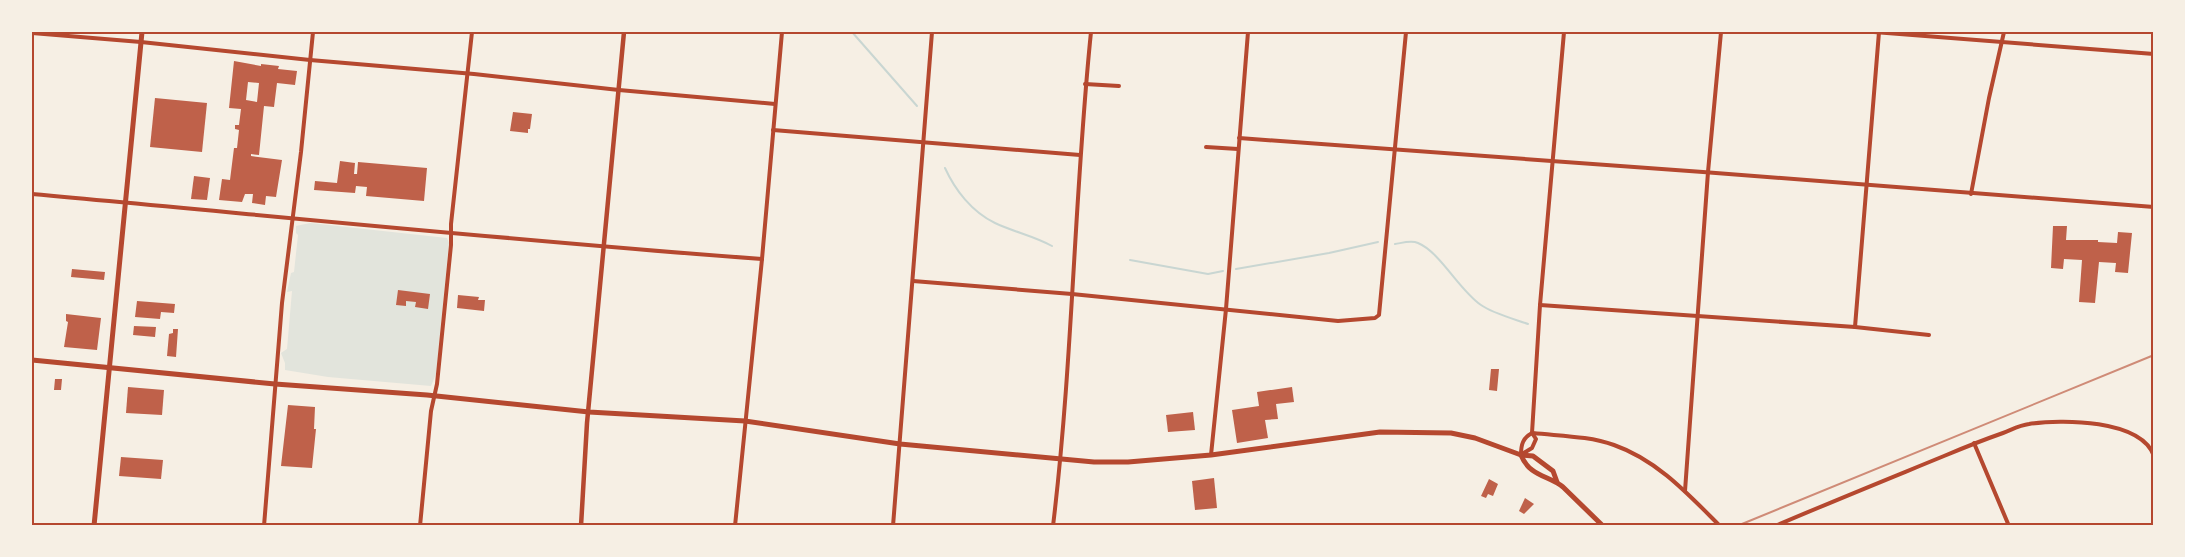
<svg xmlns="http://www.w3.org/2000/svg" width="2185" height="557" font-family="Raleway,sans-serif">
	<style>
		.green { fill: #e2e4dc }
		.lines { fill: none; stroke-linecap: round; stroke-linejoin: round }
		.stream { stroke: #c9d6d2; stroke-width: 2 }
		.building { fill: #bf614a; fill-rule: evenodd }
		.minor { stroke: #b5482f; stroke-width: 4 }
		.tertiary { stroke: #b5482f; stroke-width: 4.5 }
		.primary { stroke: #b5482f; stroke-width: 5 }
		.rail { stroke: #cf8b77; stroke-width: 2 }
		.neatline { fill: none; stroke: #b5482f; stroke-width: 2 }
	</style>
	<rect width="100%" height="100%" fill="#f6efe4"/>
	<polygon class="green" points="310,223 447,238 449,243 436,374 431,386 328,377 285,370 285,363 281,353 287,349 292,291 287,292 291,273 294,272 298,235 296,233 296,226"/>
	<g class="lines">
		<g class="stream">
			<polyline points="852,32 917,106"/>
			<path d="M945 168C955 190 972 212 995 223 1014 232 1034 236 1052 246"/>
			<path d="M1395 244C1402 243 1411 240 1418 243 1440 252 1459 290 1481 305 1492 313 1514 319 1528 324"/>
			<polyline points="1130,260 1208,274 1223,271"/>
			<polyline points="1236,269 1329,253 1378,242"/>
		</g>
	</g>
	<g class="building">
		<path d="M234 61 261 66V64L279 66 278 69 297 71 295 85 277 83 274 107 264 106 259 155 251 154V156L282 160 276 197 266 196 265 205 252 203 253 194H245L242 202 219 200 222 179 230 180 234 148H237L239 130 235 129V125H239L241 109 229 108ZM248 82 259 83 257 102 246 100Z"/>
		<polygon points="155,98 207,103 202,152 150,147"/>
		<polygon points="513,112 532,114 530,129 528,129 528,133 510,131"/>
		<polygon points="340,161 355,163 354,174 357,174 358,162 427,168 424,201 366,196 367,187 356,186 355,193 314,190 315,181 337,183"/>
		<polygon points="194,176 210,178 207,200 191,199"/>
		<polygon points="2053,226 2067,226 2066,240 2098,240 2098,242 2117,243 2118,232 2132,233 2128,273 2115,272 2116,263 2099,262 2095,303 2079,302 2082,260 2064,259 2063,269 2051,268"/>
		<polygon points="72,269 105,272 104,280 71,277"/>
		<polygon points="398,290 430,294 428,309 415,307 416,302 406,301 406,306 396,305"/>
		<polygon points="458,295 479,297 478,300 485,300 484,311 457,308"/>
		<polygon points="137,301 175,304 174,313 161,312 160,319 135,317"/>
		<polygon points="66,314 101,318 97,350 64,347 68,322 66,321"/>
		<polygon points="134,326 156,327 155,337 133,335"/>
		<polygon points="173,329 178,329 176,357 167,356 169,334 173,333"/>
		<polygon points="1491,369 1499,369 1497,391 1489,390"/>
		<polygon points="55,379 62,379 61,390 54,390"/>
		<polygon points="128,387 164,390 162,415 126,413"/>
		<polygon points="1292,387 1294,402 1276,404 1278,419 1265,420 1268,438 1237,443 1232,410 1259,406 1257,392"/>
		<polygon points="288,405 315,407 314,429 316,429 312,468 281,466"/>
		<polygon points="1193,412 1195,430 1168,432 1166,415"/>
		<polygon points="121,457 163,460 161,479 119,476"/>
		<polygon points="1214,478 1217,508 1195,510 1192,481"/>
		<polygon points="1489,479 1498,484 1493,496 1488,494 1486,498 1481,496"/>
		<polygon points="1525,498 1534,504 1524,514 1519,511"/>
	</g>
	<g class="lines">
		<g class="minor">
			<polyline points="1874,32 2154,54"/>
			<polyline points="32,33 141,42 310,60 474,74 619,90 775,104"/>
			<polyline points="1085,84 1119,86"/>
			<polyline points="773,130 1080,155"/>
			<polyline points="1239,138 1703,172 2154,207"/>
			<polyline points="1206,147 1238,149"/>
			<path d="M32 194C275 216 518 241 762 259"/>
			<polyline points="1971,194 1989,98 2004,32"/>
			<polyline points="913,281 1072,294 1338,321 1375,318 1379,315 1406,32"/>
			<polyline points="1540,305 1855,327 1929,335"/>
			<polyline points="1855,327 1879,32"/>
			<path d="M1533 433C1560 436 1589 436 1614 445 1657 460 1688 494 1720 526"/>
			<polyline points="1974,443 2009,526"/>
			<polyline points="1522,454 1532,448 1536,439 1532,433 1540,305 1564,32"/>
			<polyline points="1211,455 1226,309 1248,32"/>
			<path d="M1521 455C1521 444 1523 438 1532 433"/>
			<polyline points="1685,491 1708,172 1721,32"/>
			<polyline points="264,526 282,303 301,152 313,32"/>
			<polyline points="420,526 431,411 437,384 451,245 451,224 472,32"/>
			<polyline points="735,526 762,259 782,32"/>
			<polyline points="893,526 932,32"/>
			<path d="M1053 526C1073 361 1074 196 1091 32"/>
			<path d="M1775 526C1831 502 1888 479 1944 456 1963 448 1983 440 2003 433 2011 430 2020 425 2029 424 2061 419 2141 419 2154 456"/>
		</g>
		<polyline class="tertiary" points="581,526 587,423 624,32"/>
		<g class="primary">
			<polyline points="32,360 275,384 427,395 589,412 745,421 900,444 1094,462 1128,462 1211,455 1380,432 1451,433 1475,438 1521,455 1533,456 1553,471 1557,482"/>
			<path d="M1521 455C1530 477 1548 475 1563 487L1603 526"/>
			<polyline points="94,526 142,32"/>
		</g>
		<polyline class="rail" points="1737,526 2154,355"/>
	</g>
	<rect width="2185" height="557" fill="none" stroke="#f6efe4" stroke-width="66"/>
	<rect x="33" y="33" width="2119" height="491" class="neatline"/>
</svg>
